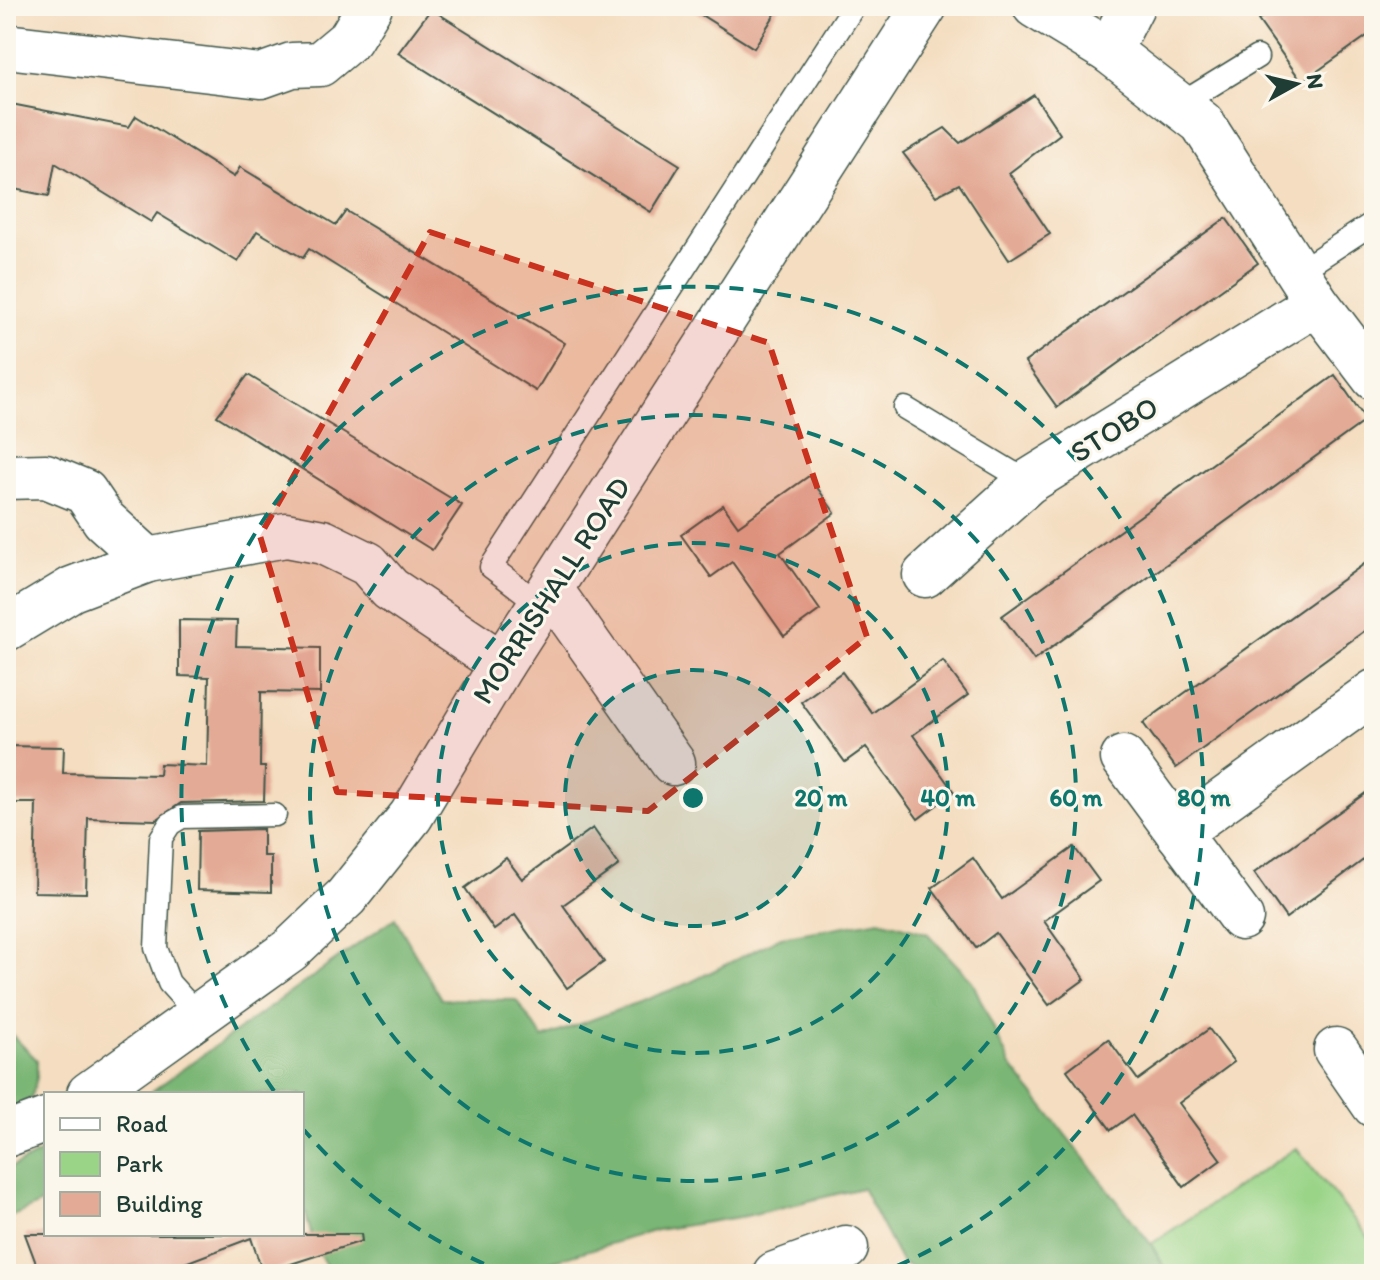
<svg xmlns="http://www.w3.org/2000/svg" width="1380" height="1280" font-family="Itim,sans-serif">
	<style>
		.green { fill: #99d487; stroke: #5c885e; stroke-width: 2 }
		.forest { fill: #7ab674; stroke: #4c7a54; stroke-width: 2 }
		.building { fill: #e3aa95 }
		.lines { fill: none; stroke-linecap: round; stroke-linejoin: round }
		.service-casing { stroke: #3f5549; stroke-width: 25 }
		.minor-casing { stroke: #3f5549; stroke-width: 47 }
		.tertiary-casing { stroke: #3f5549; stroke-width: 47 }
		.service { stroke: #fff; stroke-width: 22 }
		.minor { stroke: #fff; stroke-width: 44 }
		.tertiary { stroke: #fff; stroke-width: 44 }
		.marked { fill: #c8321e; fill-opacity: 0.2; stroke: #c8321e; stroke-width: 6; stroke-dasharray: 16 10; stroke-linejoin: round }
		.ring { fill: none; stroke: #0f766e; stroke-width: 4; stroke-dasharray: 14 10 }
		.labels { text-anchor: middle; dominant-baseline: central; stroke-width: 6; stroke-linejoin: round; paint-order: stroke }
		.street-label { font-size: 30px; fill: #1f3d34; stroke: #fbf7ec }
		.centre { fill: #0f766e; stroke: #fbf7ec; stroke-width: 4 }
		.ring-label { font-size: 24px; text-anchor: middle; font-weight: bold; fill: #0f766e; stroke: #fbf7ec; stroke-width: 6; stroke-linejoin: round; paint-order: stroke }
	</style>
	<rect width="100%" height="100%" fill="#fbf7ec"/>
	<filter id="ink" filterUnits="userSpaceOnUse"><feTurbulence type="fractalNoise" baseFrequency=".0125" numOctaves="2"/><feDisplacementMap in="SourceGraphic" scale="16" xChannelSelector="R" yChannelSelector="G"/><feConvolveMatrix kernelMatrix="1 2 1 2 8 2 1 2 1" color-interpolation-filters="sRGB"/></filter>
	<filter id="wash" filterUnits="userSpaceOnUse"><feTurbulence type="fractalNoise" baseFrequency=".006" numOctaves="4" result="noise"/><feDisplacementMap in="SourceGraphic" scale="32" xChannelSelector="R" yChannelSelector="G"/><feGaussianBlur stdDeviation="1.8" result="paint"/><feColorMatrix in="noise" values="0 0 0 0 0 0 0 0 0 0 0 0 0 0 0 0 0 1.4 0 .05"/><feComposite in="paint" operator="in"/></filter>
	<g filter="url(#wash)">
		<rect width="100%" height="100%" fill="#f4ddc0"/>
		<polygon class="green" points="1296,1148 1374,1244 1374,1274 1168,1274 1151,1244"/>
		<g class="forest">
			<path d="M395 918 441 999 516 1000 543 1038 687 984 781 937 880 920 927 933 972 981 1010 1064 1151 1244 1168 1274H925L901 1262 862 1188 746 1216 657 1230 508 1274H332C293 1223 302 1154 302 1094H148Z"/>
			<polygon points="6,1029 37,1060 37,1078 31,1098 6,1113"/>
			<polygon points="46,1150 46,1201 6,1219 6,1170"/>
		</g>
		<g id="blocks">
			<g class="building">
				<polygon points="687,6 780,6 754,48"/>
				<polygon points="1277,6 1374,6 1374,31 1302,82 1258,20"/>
				<polygon points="431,9 680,165 651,212 398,53"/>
				<polygon points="1034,95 1060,134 1009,173 1050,234 1009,260 959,184 936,196 903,153 945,128 960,143"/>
				<polygon points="6,103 129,127 136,116 234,177 240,167 336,225 346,211 565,343 536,391 309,249 303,258 257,231 238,262 157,213 151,222 55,163 49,196 9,188 15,159 6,158"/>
				<polygon points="1226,218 1258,263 1057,407 1025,362"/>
				<polygon points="248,375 462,505 432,550 217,416"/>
				<polygon points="1335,375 1366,420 1034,660 1002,616"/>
				<polygon points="809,476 835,513 780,553 820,610 784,636 732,562 711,577 681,535 723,505 738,526"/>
				<polygon points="1374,557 1374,624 1176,768 1143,723"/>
				<polygon points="179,620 237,621 236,646 320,648 320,693 261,692 260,767 265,767 264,801 181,803 156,820 88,818 86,893 34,892 36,803 6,803 6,746 64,747 63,773 159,775 160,764 207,766 209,677 179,676"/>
				<polygon points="943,661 968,695 913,735 954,792 918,819 866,747 845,762 801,702 842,672 872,713"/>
				<polygon points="1374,787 1374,852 1286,918 1254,873"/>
				<polygon points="593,828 619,865 563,905 604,962 567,988 515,915 494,930 465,888 506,858 522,879"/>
				<polygon points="263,829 263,856 271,856 271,892 197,890 198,831"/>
				<polygon points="1074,847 1099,881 1044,921 1085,979 1049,1005 996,933 976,948 932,888 973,858 1002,899"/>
				<polygon points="1209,1029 1234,1062 1179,1103 1221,1160 1184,1187 1132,1115 1111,1130 1067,1070 1108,1039 1138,1080"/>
				<polygon points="25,1234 361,1234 362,1241 263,1273 251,1238 156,1274 40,1274"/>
			</g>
		</g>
	</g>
	<g filter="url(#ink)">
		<use href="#blocks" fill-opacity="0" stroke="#3f5549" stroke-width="2"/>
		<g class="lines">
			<defs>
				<g id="service">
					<polyline points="1179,105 1257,57"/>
					<polyline points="1298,272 1373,223"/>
					<polyline points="905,408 1028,482"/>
					<polyline points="541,605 491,567 854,6"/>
					<polyline points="198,1015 169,983 156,948 161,838 170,824 182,817 275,815"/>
				</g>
				<g id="minor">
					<polyline points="1035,6 1109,51 1202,123 1317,303 1374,378"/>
					<polyline points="6,46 261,76 292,65 320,64 350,39 370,6"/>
					<polyline points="1109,51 1132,6"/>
					<polyline points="6,477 46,476 85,492 104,520 148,560"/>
					<polyline points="925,575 1028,482 1317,303"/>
					<polyline points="551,590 673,763"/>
					<polyline points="6,629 72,589 148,560 286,535 323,542 368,564 390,589 502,664"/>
					<polyline points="1123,758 1241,918"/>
					<polyline points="1178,833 1374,692"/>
					<polyline points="1336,1050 1374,1105"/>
					<polyline points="775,1274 846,1248"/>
				</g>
				<g id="tertiary">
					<polyline points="89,1094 290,950 346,897 411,816 502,664 925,6"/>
					<polyline points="6,1135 46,1120"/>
				</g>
			</defs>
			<use href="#service" class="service-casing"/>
			<use href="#minor" class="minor-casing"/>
			<use href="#tertiary" class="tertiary-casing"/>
			<use href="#service" class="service"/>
			<use href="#minor" class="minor"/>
			<use href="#tertiary" class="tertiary"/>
		</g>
	</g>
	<path class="marked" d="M430 232 769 343 867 637 648 811 337 792 260 536Z"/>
	<circle cx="693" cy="798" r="128" fill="#0f766e" fill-opacity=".12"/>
	<g class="ring">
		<circle cx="693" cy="798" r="128"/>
		<circle cx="693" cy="798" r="255"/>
		<circle cx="693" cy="798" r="383"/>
		<path d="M506 1273A511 511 0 0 1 304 1130M274 1091A511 511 0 1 1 880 1273"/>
	</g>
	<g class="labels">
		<g class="street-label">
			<text transform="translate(1114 429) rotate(-32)">STOBO</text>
			<text transform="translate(551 590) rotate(-57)">MORRISHALL ROAD</text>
		</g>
	</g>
	<circle cx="693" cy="798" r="12" class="centre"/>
	<g class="ring-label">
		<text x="821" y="806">20 m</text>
		<text x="948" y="806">40 m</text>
		<text x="1076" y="806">60 m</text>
		<text x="1204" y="806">80 m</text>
	</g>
	<rect width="1380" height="1280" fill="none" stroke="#fbf7ec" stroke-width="32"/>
	<rect x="44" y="1092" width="260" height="144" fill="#fbf7ec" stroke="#a3ada2" stroke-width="2"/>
	<rect x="60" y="1118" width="40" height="12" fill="#ffffff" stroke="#a3ada2" stroke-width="2"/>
	<text x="116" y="1132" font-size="24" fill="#1f3d34">Road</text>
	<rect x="60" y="1152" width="40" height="24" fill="#99d487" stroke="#a3ada2" stroke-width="2"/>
	<text x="116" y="1172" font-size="24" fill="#1f3d34">Park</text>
	<rect x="60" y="1192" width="40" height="24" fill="#e3aa95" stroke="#a3ada2" stroke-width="2"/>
	<text x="116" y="1212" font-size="24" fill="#1f3d34">Building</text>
	<g transform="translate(1296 84) rotate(82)" stroke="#fbf7ec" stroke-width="6" paint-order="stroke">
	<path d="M0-6L14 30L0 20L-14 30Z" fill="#1f3d34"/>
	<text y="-12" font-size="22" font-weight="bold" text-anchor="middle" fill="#1f3d34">N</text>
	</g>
</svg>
